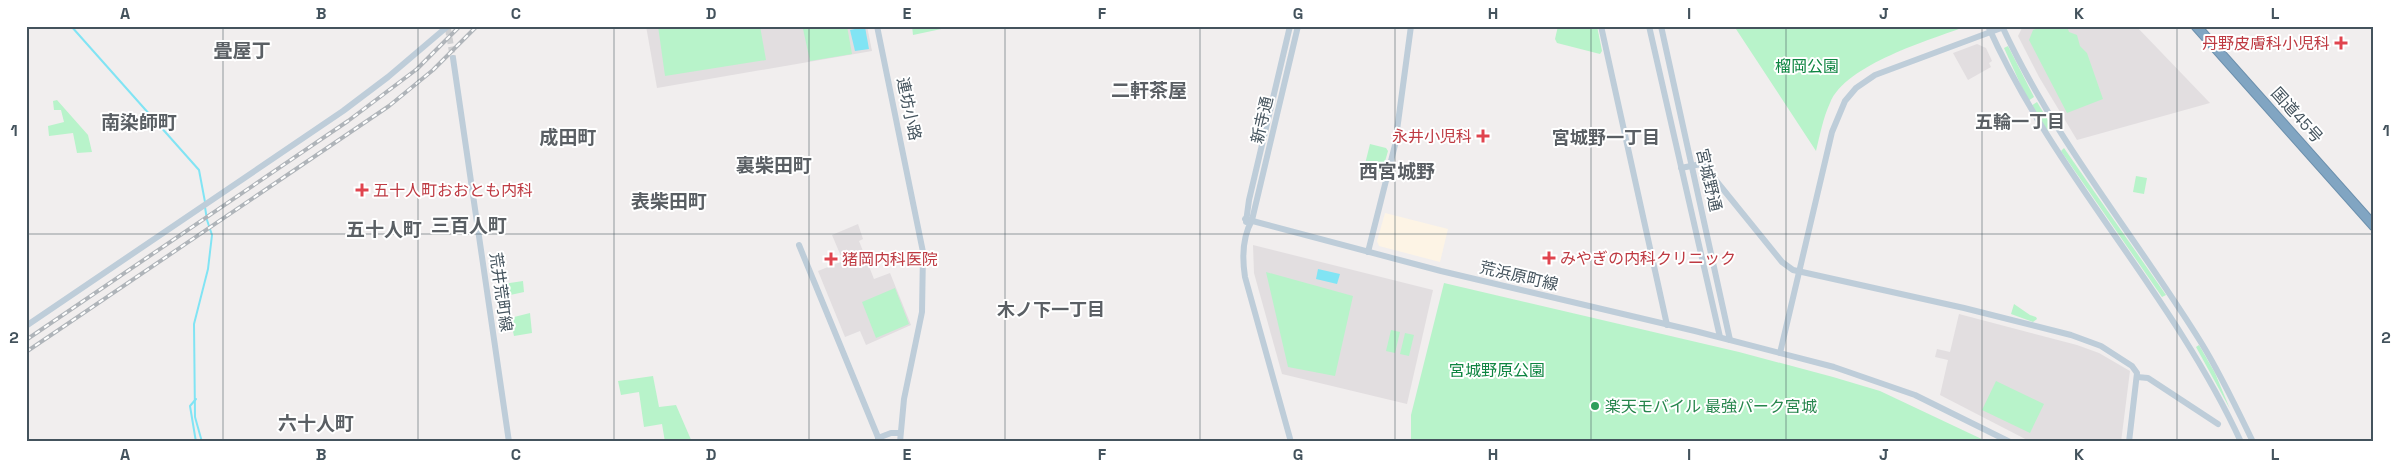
<svg xmlns="http://www.w3.org/2000/svg" width="2400" height="468" font-family="'Space Grotesk','Noto Sans JP',sans-serif">
	<style>
		.commercial { fill: #fdf4e5 }
		.education { fill: #e2dee0 }
		.green { fill: #b8f3ca }
		.water { fill: #81e4f4 }
		.lines { fill: none; stroke-linecap: round; stroke-linejoin: round }
		.stream { stroke: #81e4f4; stroke-width: 2 }
		.secondary-tunnel { stroke: #cecfd1; stroke-width: 6; stroke-dasharray: 6 3; stroke-linecap: butt }
		.highway-casing { stroke: #6c90ad; stroke-width: 11 }
		.secondary { stroke: #becdd9; stroke-width: 6 }
		.highway { stroke: #81a5c2; stroke-width: 9 }
		.rail-casing { stroke: #afb4b9; stroke-width: 4 }
		.rail { stroke: #fff; stroke-width: 2; stroke-dasharray: 5.5; stroke-linecap: butt }
		.grid { fill: none; stroke: #44535d; stroke-width: 1; stroke-opacity: 0.55 }
		.health-dot { fill: #e0444e; stroke: #fff; stroke-width: 2 }
		.leisure-dot { fill: #2e9e5b; stroke: #fff; stroke-width: 2 }
		.labels { text-anchor: middle; dominant-baseline: central; stroke-width: 4; stroke-linejoin: round; paint-order: stroke }
		.health-label { font-size: 16px; fill: #be3a42; stroke: #fff; text-anchor: start }
		.park-label { font-size: 16px; fill: #0e8541; stroke: #fff }
		.street-label { font-size: 16px; fill: #44535d; stroke: #fff }
		.leisure-label { font-size: 16px; fill: #27864d; stroke: #fff; text-anchor: start }
		.neighbourhood-label { font-size: 18px; font-weight: bold; fill: #5a5f64; stroke: #fff }
		.quarter-label { font-size: 19px; font-weight: bold; fill: #5a5f64; stroke: #fff }
		.neatline { fill: none; stroke: #44535d; stroke-width: 2 }
		.grid-label { font-size: 16px; text-anchor: middle; font-weight: bold; fill: #44535d }
	</style>
	<rect width="100%" height="100%" fill="#f1eeee"/>
	<polygon class="commercial" points="1385,213 1448,229 1440,262 1379,246 1377,241"/>
	<g class="education">
		<polygon points="646,26 867,26 872,51 657,88"/>
		<polygon points="2027,26 2136,26 2210,103 2077,140 2039,77 2018,36 2022,28"/>
		<polygon points="1977,44 1986,48 1992,61 1989,63 1991,67 1968,80 1953,53"/>
		<polygon points="858,224 863,239 859,241 874,279 890,273 911,325 866,345 860,331 845,337 818,271 843,261 832,235"/>
		<polygon points="1253,245 1433,290 1407,404 1282,374 1254,273"/>
		<polygon points="1959,314 2077,345 2099,353 2130,371 2121,442 2031,442 1940,395 1948,360 1935,357 1937,349 1950,352"/>
	</g>
	<g class="green">
		<polygon points="658,26 760,26 766,60 665,76"/>
		<polygon points="817,26 847,26 852,54 810,61 803,29"/>
		<polygon points="912,26 946,26 946,28 913,35"/>
		<polygon points="1558,26 1597,26 1602,51 1600,54 1557,43 1555,39"/>
		<path d="M1734 26H1967C1930 40 1846 64 1830 103 1823 118 1820 135 1816 151Z"/>
		<polygon points="2044,26 2067,26 2069,32 2077,35 2080,46 2087,53 2103,99 2067,113 2029,40 2033,30"/>
		<polygon points="2008,46 2034,97 2028,101 2004,48"/>
		<polygon points="57,100 88,135 92,152 77,153 73,133 49,136 48,126 64,122 61,110 54,110 53,101"/>
		<polygon points="2037,102 2053,128 2047,132 2031,106"/>
		<polygon points="1370,144 1386,148 1388,151 1382,172 1364,168"/>
		<polygon points="2064,148 2166,295 2162,297 2061,151"/>
		<polygon points="2136,176 2147,178 2144,194 2133,192"/>
		<polygon points="1266,272 1353,296 1335,376 1288,367"/>
		<polygon points="523,281 524,292 501,297 500,289 504,284"/>
		<polygon points="1444,283 1739,352 1833,377 1880,391 1988,442 1411,442 1411,415"/>
		<polygon points="895,288 909,324 876,338 862,302"/>
		<polygon points="2014,304 2030,315 2036,317 2037,319 2033,322 2011,314"/>
		<polygon points="530,313 532,333 514,336 510,318"/>
		<polygon points="1391,330 1400,332 1395,353 1386,351"/>
		<polygon points="1405,333 1414,335 1409,356 1400,354"/>
		<polygon points="2199,345 2215,373 2230,409 2196,347"/>
		<polygon points="653,376 659,407 676,405 692,442 665,442 662,424 644,427 639,392 621,395 618,381"/>
		<polygon points="1996,381 2044,404 2030,433 1982,410"/>
	</g>
	<g class="water">
		<polygon points="865,27 869,49 855,51 850,30"/>
		<polygon points="1318,269 1340,274 1337,284 1316,279"/>
	</g>
	<g class="lines">
		<g class="stream">
			<polyline points="71,26 199,170 205,202"/>
			<polyline points="196,442 190,406 196,399"/>
			<polyline points="202,442 195,417 194,324 208,269 212,235 207,220 205,207"/>
		</g>
		<polyline class="secondary-tunnel" points="448,29 453,58"/>
		<defs>
			<polyline id="highway" points="2196,26 2374,226"/>
		</defs>
		<use href="#highway" class="highway-casing"/>
		<g class="secondary">
			<polyline points="877,26 923,252 922,312 904,399 900,442"/>
			<polyline points="1601,26 1667,325"/>
			<polyline points="1649,26 1720,337"/>
			<polyline points="1661,26 1730,340"/>
			<path d="M1988 26C2055 176 2172 292 2241 442"/>
			<path d="M2002 26C2055 141 2136 237 2202 344 2221 375 2237 409 2253 442"/>
			<polyline points="453,58 509,442"/>
			<polyline points="1681,168 1701,164 1705,167 1782,262 1793,270 1964,308 2071,335 2101,346 2132,366 2137,373 2129,442"/>
			<polyline points="1245,219 1441,271 1695,331 1834,367 1915,395 2010,442"/>
			<polyline points="1246,222 1249,200 1290,26"/>
			<polyline points="799,245 880,442"/>
			<polyline points="1368,252 1395,145 1411,26"/>
			<polyline points="26,326 343,111 388,77 448,26"/>
			<polyline points="1780,353 1832,132 1845,101 1856,88 1875,75 2004,27"/>
			<polyline points="2137,377 2148,378 2218,424"/>
			<polyline points="878,438 891,433 900,433"/>
			<path d="M1291 442 1245 277C1242 258 1242 238 1252 220L1298 26"/>
		</g>
		<use href="#highway" class="highway"/>
		<defs>
			<g id="rail">
				<polyline points="26,340 348,121 417,69 460,26"/>
				<polyline points="26,352 389,106 433,70 477,26"/>
			</g>
		</defs>
		<use href="#rail" class="rail-casing"/>
		<use href="#rail" class="rail"/>
	</g>
	<path class="grid" d="M223 26V442M418 26V442M614 26V442M809 26V442M1005 26V442M1200 26V442M1395 26V442M1591 26V442M1786 26V442M1982 26V442M2177 26V442M26 234H2374"/>
	<g class="health-dot">
		<path d="M2338.5 35.5h5v5h5v5h-5v5h-5v-5h-5v-5h5z"/>
		<path d="M1480.5 128.5h5v5h5v5h-5v5h-5v-5h-5v-5h5z"/>
		<path d="M359.5 182.5h5v5h5v5h-5v5h-5v-5h-5v-5h5z"/>
		<path d="M1546.5 250.5h5v5h5v5h-5v5h-5v-5h-5v-5h5z"/>
		<path d="M828.5 251.5h5v5h5v5h-5v5h-5v-5h-5v-5h5z"/>
	</g>
	<circle class="leisure-dot" cx="1595" cy="406" r="5"/>
	<g class="labels">
		<g class="health-label">
			<text x="2330" y="43" text-anchor="end">丹野皮膚科小児科</text>
			<text x="1472" y="136" text-anchor="end">永井小児科</text>
			<text x="373" y="190">五十人町おおとも内科</text>
			<text x="1560" y="258">みやぎの内科クリニック</text>
			<text x="842" y="259">猪岡内科医院</text>
		</g>
		<g class="park-label">
			<text x="1807" y="66">榴岡公園</text>
			<text x="1497" y="370">宮城野原公園</text>
		</g>
		<g class="street-label">
			<text transform="translate(909 109) rotate(78)">連坊小路</text>
			<text transform="translate(2297 115) rotate(48)">国道45号</text>
			<text transform="translate(1262 120) rotate(-77)">新寺通</text>
			<text transform="translate(1709 180) rotate(77)">宮城野通</text>
			<text transform="translate(1519 276) rotate(13)">荒浜原町線</text>
			<text transform="translate(501 292) rotate(82)">荒井荒町線</text>
		</g>
		<g class="leisure-label">
			<text x="1605" y="406">楽天モバイル 最強パーク宮城</text>
		</g>
		<g class="neighbourhood-label">
			<text x="2020" y="121">五輪一丁目</text>
			<text x="1606" y="137">宮城野一丁目</text>
			<text x="1051" y="309">木ノ下一丁目</text>
		</g>
		<g class="quarter-label">
			<text x="242" y="50">畳屋丁</text>
			<text x="1149" y="90">二軒茶屋</text>
			<text x="139" y="122">南染師町</text>
			<text x="568" y="137">成田町</text>
			<text x="774" y="165">裏柴田町</text>
			<text x="1397" y="171">西宮城野</text>
			<text x="669" y="201">表柴田町</text>
			<text x="469" y="225">三百人町</text>
			<text x="384" y="229">五十人町</text>
			<text x="316" y="423">六十人町</text>
		</g>
	</g>
	<rect width="2400" height="468" fill="none" stroke="#ffffff" stroke-width="55"/>
	<rect x="28" y="28" width="2344" height="412" class="neatline"/>
	<g class="grid-label">
		<text x="125" y="19">A</text>
		<text x="321" y="19">B</text>
		<text x="516" y="19">C</text>
		<text x="711" y="19">D</text>
		<text x="907" y="19">E</text>
		<text x="1102" y="19">F</text>
		<text x="1298" y="19">G</text>
		<text x="1493" y="19">H</text>
		<text x="1689" y="19">I</text>
		<text x="1884" y="19">J</text>
		<text x="2079" y="19">K</text>
		<text x="2275" y="19">L</text>
		<text x="14" y="136">1</text>
		<text x="2386" y="136">1</text>
		<text x="14" y="343">2</text>
		<text x="2386" y="343">2</text>
		<text x="125" y="460">A</text>
		<text x="321" y="460">B</text>
		<text x="516" y="460">C</text>
		<text x="711" y="460">D</text>
		<text x="907" y="460">E</text>
		<text x="1102" y="460">F</text>
		<text x="1298" y="460">G</text>
		<text x="1493" y="460">H</text>
		<text x="1689" y="460">I</text>
		<text x="1884" y="460">J</text>
		<text x="2079" y="460">K</text>
		<text x="2275" y="460">L</text>
	</g>
</svg>
